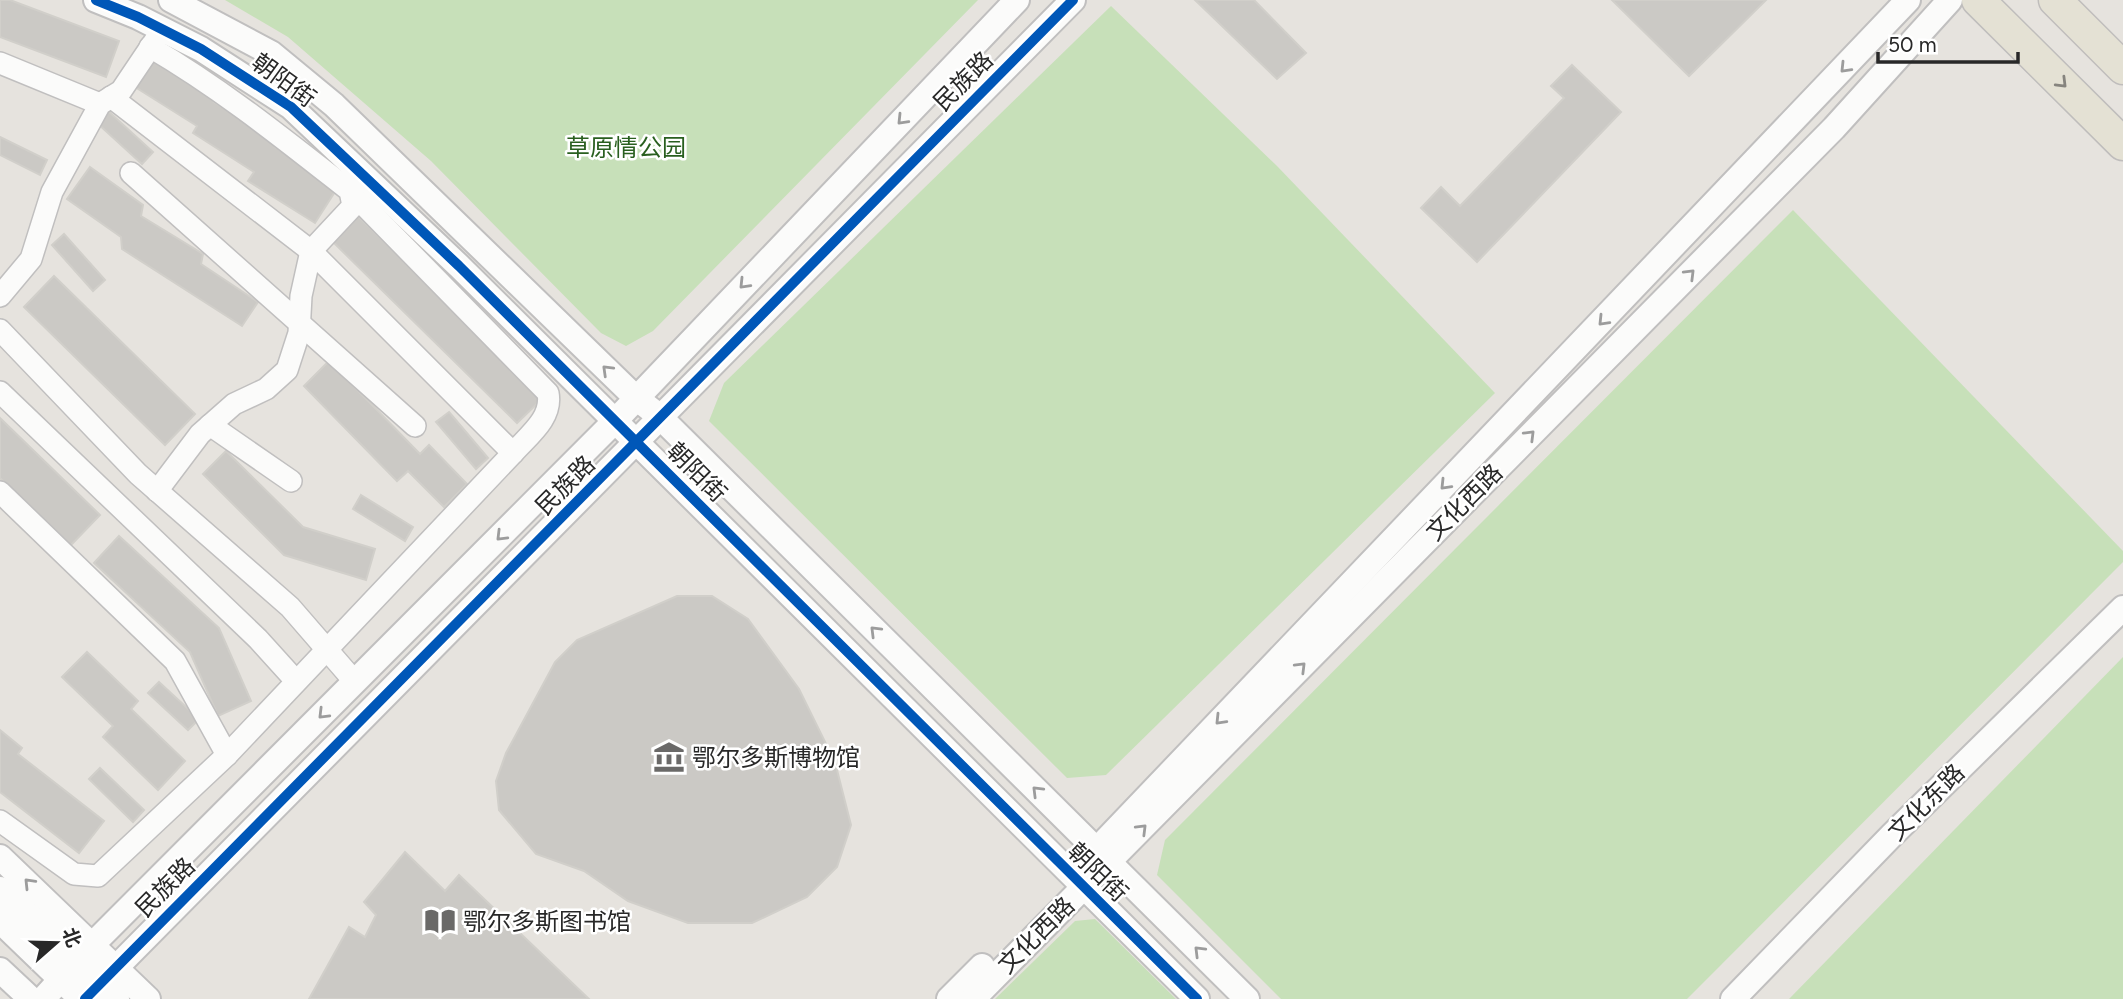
<svg xmlns="http://www.w3.org/2000/svg" width="2123" height="999" font-family="Figtree,'Noto Sans SC',sans-serif">
	<style>
		.green { fill: #c7e0b9 }
		.building { fill: #cbc9c5; stroke: #d1cfca; stroke-width: 2 }
		.lines { fill: none; stroke-linecap: round; stroke-linejoin: round }
		.minor-casing { stroke: #c0bfbf; stroke-width: 24 }
		.tertiary-casing { stroke: #c0bfbf; stroke-width: 28 }
		.secondary-casing { stroke: #c0bfbf; stroke-width: 32 }
		.primary-casing { stroke: #bfbdbc; stroke-width: 35 }
		.minor { stroke: #fbfbfa; stroke-width: 21 }
		.tertiary { stroke: #fbfbfa; stroke-width: 24 }
		.secondary { stroke: #fbfbfa; stroke-width: 28 }
		.primary { stroke: #e4e1d4; stroke-width: 32 }
		.cycleway-casing { stroke: #fff; stroke-width: 15 }
		.cycleway { stroke: #0057b8; stroke-width: 10 }
		.oneway { stroke: #9c9c9c }
		.oneway2 { stroke: #86847e }
		.labels { text-anchor: middle; dominant-baseline: central; stroke-width: 5; stroke-linejoin: round; paint-order: stroke }
		.street-label { font-size: 24px; fill: #282828; stroke: #fff }
		.park-label { font-size: 24px; fill: #295f1f; stroke: #fff }
		.poi-label { font-size: 24px; fill: #282828; stroke: #fff; text-anchor: start }
	</style>
	<rect width="100%" height="100%" fill="#e6e3de"/>
	<g class="green">
		<polygon points="225,0 978,0 653,331 626,346 601,333 431,161 288,37"/>
		<polygon points="1111,6 1277,166 1495,393 1106,775 1067,778 709,421 724,383"/>
		<polygon points="1793,210 2123,551 2123,562 1687,999 1281,999 1157,875 1165,840"/>
		<polygon points="2123,657 2123,999 1789,999"/>
		<polygon points="1095,919 1176,999 995,999 1075,921"/>
	</g>
	<g class="building">
		<polygon points="0,0 10,0 119,41 106,77 0,37"/>
		<polygon points="1195,0 1254,0 1306,53 1277,79"/>
		<polygon points="1612,0 1766,0 1689,76"/>
		<polygon points="155,55 221,97 214,102 278,143 275,147 338,187 315,223 248,181 254,172 193,133 197,126 135,87"/>
		<polygon points="1572,65 1621,112 1477,262 1421,208 1441,187 1460,206 1564,98 1551,86"/>
		<polygon points="108,111 153,152 142,164 97,123"/>
		<polygon points="0,137 47,160 40,175 0,155"/>
		<polygon points="90,167 143,205 141,216 203,254 201,264 258,302 242,326 122,249 121,237 67,199"/>
		<polygon points="357,215 543,398 517,423 332,241"/>
		<polygon points="64,234 105,280 93,291 52,245"/>
		<polygon points="54,276 195,414 165,445 24,307"/>
		<polygon points="329,361 420,454 429,445 467,484 444,507 408,471 397,481 304,386"/>
		<polygon points="449,412 488,458 476,469 436,422"/>
		<polygon points="0,418 100,515 70,546 0,478"/>
		<polygon points="226,451 303,527 375,549 366,580 284,555 203,474"/>
		<polygon points="361,495 413,527 405,541 353,509"/>
		<polygon points="119,536 219,628 251,701 218,716 190,652 94,563"/>
		<polygon points="677,596 712,596 748,619 799,689 835,762 851,825 837,867 807,897 752,923 688,923 628,901 584,871 536,854 499,810 496,781 506,753 555,662 577,640"/>
		<polygon points="87,652 138,701 131,709 185,761 158,790 103,737 113,726 62,677"/>
		<polygon points="159,682 199,719 188,730 148,693"/>
		<polygon points="0,730 22,748 18,754 104,821 79,853 0,792"/>
		<polygon points="100,768 144,810 133,822 89,779"/>
		<polygon points="405,852 445,891 459,875 589,999 309,999 349,927 365,937 376,915 364,902"/>
	</g>
	<g class="lines">
		<defs>
			<g id="minor">
				<polyline points="0,63 100,104"/>
				<path d="M111 97 311 251 353 206 350 191C285 140 222 89 150 47"/>
				<polyline points="131,173 415,426"/>
				<path d="M311 251 513 453C528 436 553 418 548 393L350 191"/>
				<polyline points="0,296 31,259 52,192 100,104 121,91 158,36"/>
				<polyline points="0,330 138,474 290,607 355,682"/>
				<polyline points="0,392 258,639 296,681"/>
				<polyline points="210,425 291,481"/>
				<polyline points="157,491 200,434 234,404 266,389 287,370 299,333 301,296 311,251"/>
				<polyline points="0,492 175,661 227,755"/>
				<polyline points="0,821 74,874 98,876 227,755 513,453"/>
			</g>
			<g id="tertiary">
				<polyline points="96,0 138,17 201,49 291,107 459,266 1197,999"/>
				<polyline points="171,0 271,53 334,105 635,397 659,416 1247,999"/>
				<polyline points="0,857 148,999"/>
				<polyline points="1084,863 1908,0"/>
				<polyline points="0,970 31,999"/>
				<polyline points="86,998 1073,0"/>
				<polyline points="43,999 91,946 614,422 1017,0"/>
				<polyline points="949,999 982,966"/>
				<polyline points="973,999 1834,128 1950,0"/>
				<polyline points="1733,999 1892,835 2123,608"/>
			</g>
			<g id="secondary">
				<polyline points="0,891 115,999"/>
				<polyline points="0,918 84,999"/>
			</g>
			<g id="primary">
				<polyline points="1978,0 2123,144"/>
				<polyline points="2055,0 2123,68"/>
			</g>
		</defs>
		<use href="#minor" class="minor-casing"/>
		<use href="#tertiary" class="tertiary-casing"/>
		<use href="#secondary" class="secondary-casing"/>
		<use href="#primary" class="primary-casing"/>
		<use href="#minor" class="minor"/>
		<use href="#tertiary" class="tertiary"/>
		<use href="#secondary" class="secondary"/>
		<use href="#primary" class="primary"/>
		<defs>
			<g id="cycleway">
				<polyline points="96,0 138,17 201,49 291,107 459,266 1197,999"/>
				<polyline points="85,999 1073,0"/>
			</g>
		</defs>
		<use href="#cycleway" class="cycleway-casing"/>
		<use href="#cycleway" class="cycleway"/>
	</g>
	<defs><path id="oneway-chevron" d="M-2-3.5L2.5 0L-2 3.5" fill="none" stroke-width="1.6" stroke-linecap="round" stroke-linejoin="round" transform="scale(1.75)"/></defs>
	<g class="oneway">
		<use href="#oneway-chevron" transform="translate(1845 68) rotate(134)"/>
		<use href="#oneway-chevron" transform="translate(902 120) rotate(134)"/>
		<use href="#oneway-chevron" transform="translate(1690 274) rotate(-45)"/>
		<use href="#oneway-chevron" transform="translate(744 284) rotate(134)"/>
		<use href="#oneway-chevron" transform="translate(1603 321) rotate(134)"/>
		<use href="#oneway-chevron" transform="translate(607 370) rotate(-136)"/>
		<use href="#oneway-chevron" transform="translate(1530 435) rotate(-45)"/>
		<use href="#oneway-chevron" transform="translate(1445 485) rotate(134)"/>
		<use href="#oneway-chevron" transform="translate(501 536) rotate(135)"/>
		<use href="#oneway-chevron" transform="translate(875 631) rotate(-135)"/>
		<use href="#oneway-chevron" transform="translate(1301 667) rotate(-45)"/>
		<use href="#oneway-chevron" transform="translate(323 714) rotate(135)"/>
		<use href="#oneway-chevron" transform="translate(1220 720) rotate(134)"/>
		<use href="#oneway-chevron" transform="translate(1037 791) rotate(-135)"/>
		<use href="#oneway-chevron" transform="translate(1142 829) rotate(-45)"/>
		<use href="#oneway-chevron" transform="translate(29 883) rotate(-134)"/>
		<use href="#oneway-chevron" transform="translate(1199 951) rotate(-135)"/>
	</g>
	<use class="oneway2" href="#oneway-chevron" transform="translate(2062 83) rotate(45)"/>
	<defs>
		<symbol id="museum-bare" viewBox="-9 -9 18 18"><path d="M0-6L6-3V-2H-6V-3ZM-5-1h2V3h-2ZM-1-1h2V3h-2ZM3-1h2V3H3ZM-6 4H6V6H-6Z" fill="#6a6968" stroke="#fff" stroke-width="2.5" paint-order="stroke"/></symbol>
		<symbol id="library-bare" viewBox="-9 -9 18 18"><path d="M-6-4Q-3-5.5-.7-3.5V5Q-3 3-6 4ZM6-4Q3-5.5 .7-3.5V5Q3 3 6 4Z" fill="#6a6968" stroke="#fff" stroke-width="2.5" paint-order="stroke"/></symbol>
	</defs>
	<g fill-rule="evenodd">
		<use href="#museum-bare" x="647" y="735" width="44" height="44"/>
		<use href="#library-bare" x="418" y="899" width="44" height="44"/>
	</g>
	<g class="labels">
		<g class="street-label">
			<text transform="translate(284 80) rotate(36)">朝阳街</text>
			<text transform="translate(963 81) rotate(-45)">民族路</text>
			<text transform="translate(697 472) rotate(45)">朝阳街</text>
			<text transform="translate(565 485) rotate(-45)">民族路</text>
			<text transform="translate(1464 502) rotate(-45)">文化西路</text>
			<text transform="translate(1926 802) rotate(-45)">文化东路</text>
			<text transform="translate(1098 872) rotate(44)">朝阳街</text>
			<text transform="translate(165 887) rotate(-45)">民族路</text>
			<text transform="translate(1036 935) rotate(-45)">文化西路</text>
		</g>
		<g class="park-label">
			<text x="626" y="147">草原情公园</text>
		</g>
		<g class="poi-label">
			<text x="692" y="757">鄂尔多斯博物馆</text>
			<text x="463" y="921">鄂尔多斯图书馆</text>
		</g>
	</g>
	<g transform="translate(56 943) rotate(70)" stroke="#ffffff" stroke-width="5" paint-order="stroke">
	<path d="M0-5L12 26L0 18L-12 26Z" fill="#282828"/>
	<text y="-10" font-size="19" font-weight="bold" text-anchor="middle" fill="#282828">北</text>
	</g>
	<path d="M1878 52v10h140v-10" fill="none" stroke="#282828" stroke-width="3.5"/>
	<text x="1888" y="52" font-size="21" fill="#282828" stroke="#ffffff" stroke-width="5" paint-order="stroke">50 m</text>
</svg>
